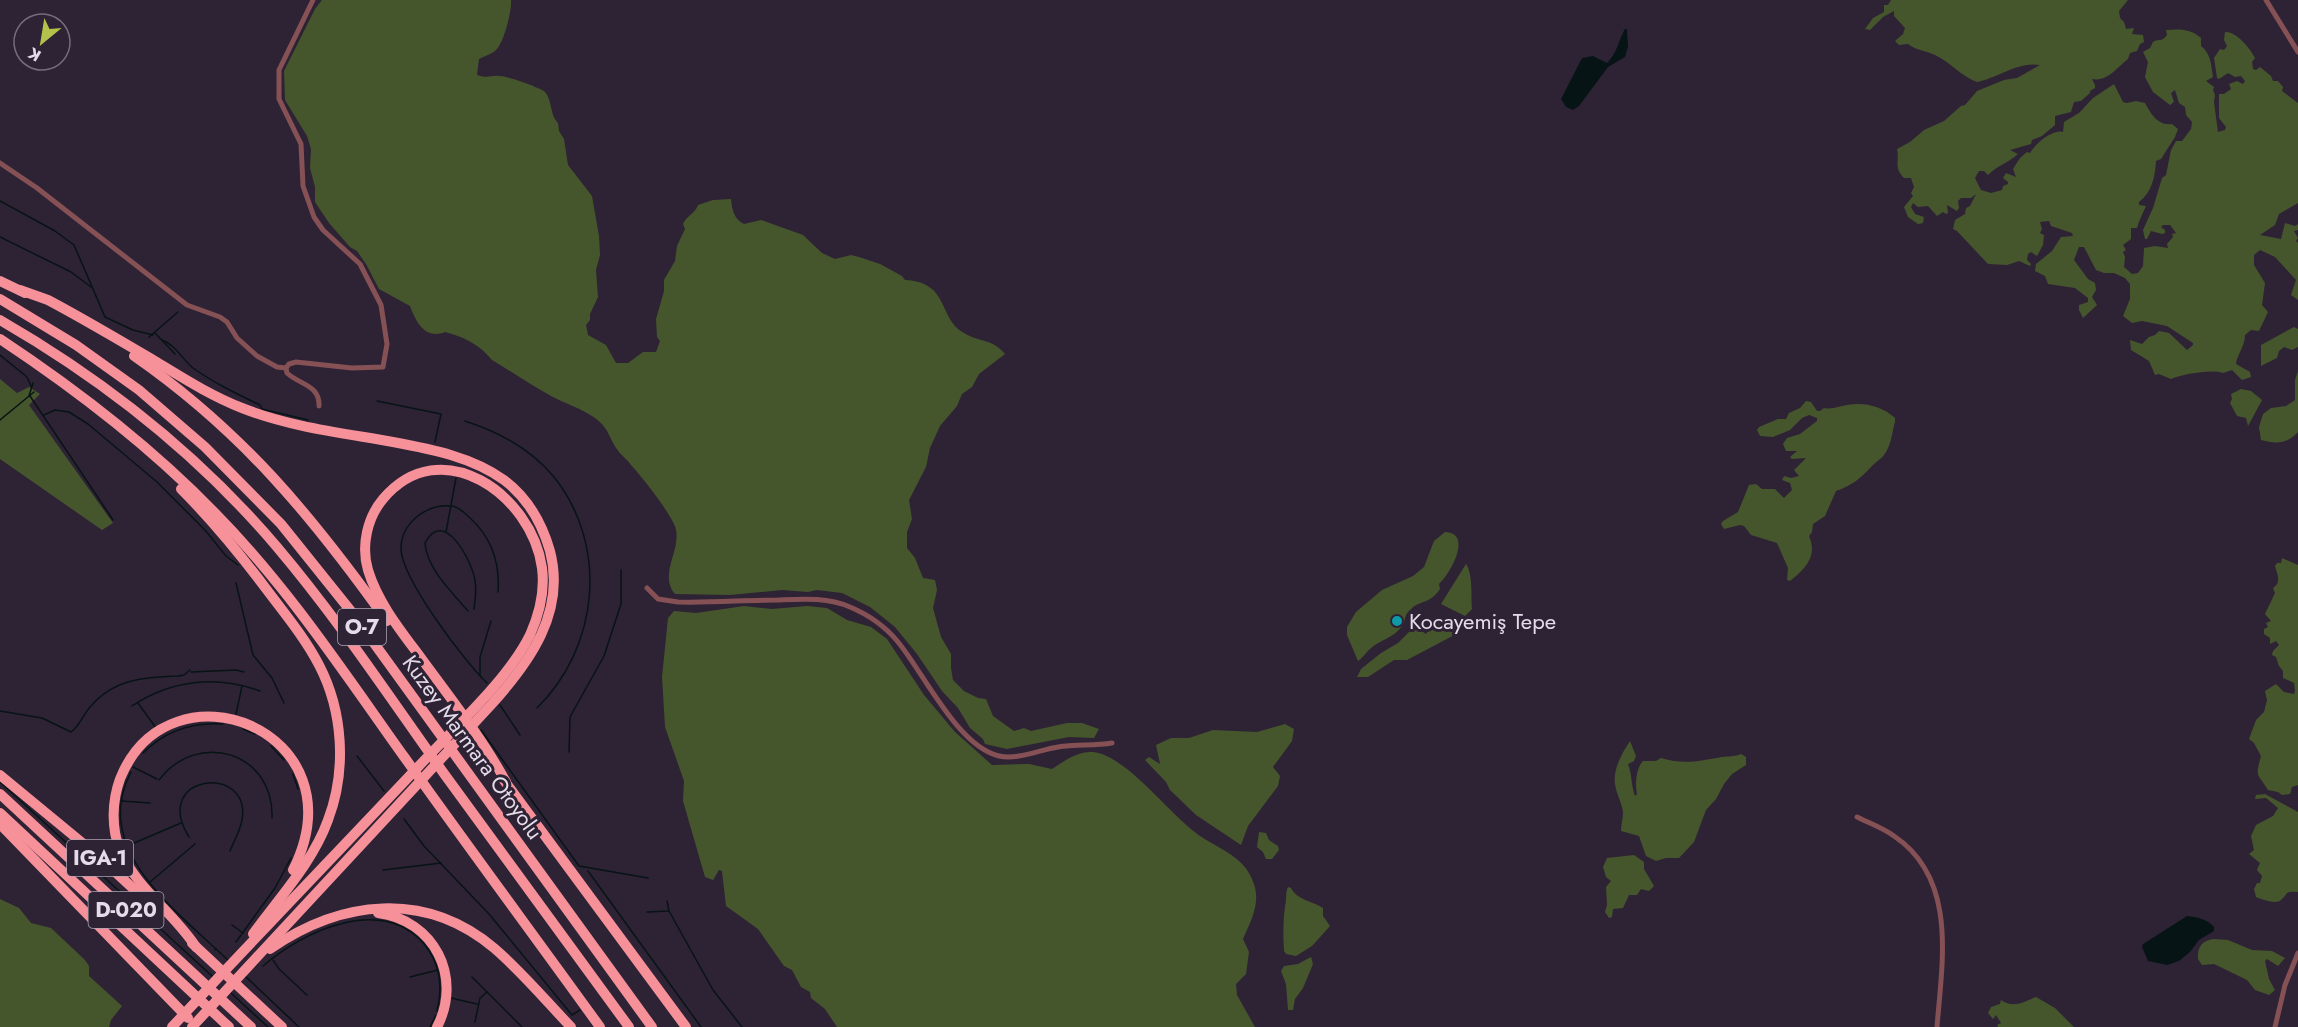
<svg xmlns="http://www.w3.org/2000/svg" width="2298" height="1027" font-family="Jost,sans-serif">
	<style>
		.green { fill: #46562c }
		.water { fill: #071415 }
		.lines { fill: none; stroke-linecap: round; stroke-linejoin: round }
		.stream { stroke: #071415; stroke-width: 1.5 }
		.street { stroke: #855155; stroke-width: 5 }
		.highway { stroke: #f69099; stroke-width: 10 }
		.culture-dot { fill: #0f9aa8; stroke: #2e2235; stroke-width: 2 }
		.labels { text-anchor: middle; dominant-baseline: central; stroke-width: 6; stroke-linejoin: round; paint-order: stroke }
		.shield { fill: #2e2235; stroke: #ada4b3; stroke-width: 1.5 }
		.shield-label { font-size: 21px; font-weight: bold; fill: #e4dce9 }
		.poi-label { font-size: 22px; fill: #e4dce9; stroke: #2e2235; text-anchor: start }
		.street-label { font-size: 22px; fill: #e4dce9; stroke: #2e2235 }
	</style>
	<rect width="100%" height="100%" fill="#2e2235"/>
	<g class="green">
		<path d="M322 0H511C512 10 504 43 496 50 492 54 484 56 479 59L477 75C488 79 490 75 500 76 507 76 541 88 545 92 553 101 549 114 558 123L559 131 564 139 568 165 592 196 599 236 600 255 596 270 598 297 590 314V320L586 325 588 335 606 345 616 363H628L643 352H656L660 341 657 337 656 319 664 291V280L675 261 677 246 685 229 683 224C687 215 695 214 698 205L713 200 731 199C732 210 734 219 744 224L761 220 803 235 822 253 835 259 851 255 859 257 880 264 902 276 905 280C950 282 938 319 964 333 980 343 992 338 1005 354L979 374 972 387 962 394 957 406 940 426 930 448 926 467 909 500 912 519 907 532V548L915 558 923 578 935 580 937 590 933 608 941 637 951 654V668L953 680 964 691 978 698 986 699 993 716 1014 731 1024 728 1031 731 1067 723H1082L1099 729 1094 738 1069 737 1007 749 985 744 983 739 970 728 958 708 942 691 917 654 895 627 870 607 842 593 817 590 808 592 782 590 730 595 675 594C657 573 685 547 674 524 667 509 643 478 631 465 628 460 622 456 619 452 607 436 611 429 592 416 580 408 564 403 551 396 531 385 512 372 492 360 479 344 464 337 445 332 425 340 416 322 410 306L379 289 366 264 357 251 350 247 329 223 315 202V187L310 168 311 149 307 136 285 100 284 71 315 9Z"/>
		<path d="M1891 0H2128L2119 11 2120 18 2124 22 2126 29 2134 28 2132 34 2143 35 2144 42 2140 44 2137 51 2130 53 2128 59C2116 68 2108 82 2092 79L2095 85V88L2090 91V93L2081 101 2074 102 2071 112 2055 116V125L2042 136 2032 140 2031 144 2010 150 2018 154C2008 163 1998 165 1988 175L1984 171H1979L1975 178 1981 190 1991 193 2002 190 2003 186 2008 184V182L2003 178 2006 173 2016 177 2013 169 2020 158 2027 152 2030 153C2036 143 2053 129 2063 132L2064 122 2079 113 2093 98 2114 84 2123 102 2127 103 2136 101 2145 103C2151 114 2158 126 2172 124L2178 129 2175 137 2161 159 2156 161C2155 177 2152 192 2139 202V205L2146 206C2143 213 2139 220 2137 228H2131V239L2123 245 2126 250 2123 252 2125 257 2124 267 2132 274 2138 273 2143 266 2144 248 2155 246 2168 248 2167 244 2173 237 2172 234 2176 233 2170 225H2163L2161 227 2165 230V233L2162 234 2151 231 2147 239H2145L2143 230 2153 208 2162 178 2166 175 2171 150 2176 141H2182L2191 129 2192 122 2186 115 2185 107 2179 103 2175 90 2171 93 2174 102 2170 105 2153 92 2145 77 2148 62 2143 52 2150 48 2153 42C2159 38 2161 43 2167 35L2166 30C2180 29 2191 29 2201 38V46C2211 54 2211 64 2213 77L2206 81 2214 87 2213 90 2215 95 2214 102 2218 132 2225 130 2226 127 2219 118V94H2224L2231 89 2229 84 2237 81 2243 84 2245 81 2241 76 2235 77 2228 73 2219 79 2217 78 2214 58 2220 49 2224 50 2227 46 2224 40 2225 32C2236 31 2250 48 2255 58L2252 62 2253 69 2256 70 2260 67 2271 76 2273 81H2278L2283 87 2282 91 2298 103V203L2279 214 2275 225 2260 235 2281 239 2285 223 2295 226 2298 224V230L2294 231 2298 238 2296 241 2298 243V300L2291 295 2296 280 2275 257 2260 250 2254 255V265L2265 283 2262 305 2268 312 2259 331 2251 330 2245 335C2245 346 2237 355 2236 364L2250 372 2251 377 2242 380 2232 370 2223 373C2211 369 2183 374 2171 379L2159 374 2155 375 2149 361 2131 350 2130 340 2142 344 2149 337 2155 335 2159 331 2169 333 2187 350 2193 345V343L2167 326 2142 321 2132 323 2123 316 2130 299V284L2125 278 2114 273H2104L2096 270 2084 247H2079L2074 260 2088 279 2095 283 2096 290 2092 297 2097 305 2083 318 2079 310V305L2088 302V298L2075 288 2048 284 2045 276 2035 271 2036 264 2052 251 2061 237 2073 236 2072 233 2051 226 2049 221 2040 222 2042 229 2040 233 2044 235 2043 245 2037 256 2031 252 2028 254 2027 260 2031 264 2030 266 2019 261 2007 265 1988 264 1957 231 1953 229 1955 220 1965 214 1966 208 1970 206 1976 194 1971 198H1961L1958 201 1959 208 1957 211 1947 205 1948 213 1946 214 1943 212 1937 216 1928 206 1918 207 1913 203 1911 207 1915 214 1924 217 1923 223 1918 224 1908 217 1904 207 1913 196 1911 193 1914 187 1911 178H1904C1893 167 1900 160 1897 149L1910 142 1924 130 1944 121 1961 106 1965 105 1977 91 2004 80 2017 78 2040 65C2019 61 1997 78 1977 82 1961 76 1950 62 1935 55 1925 50 1917 51 1908 44L1899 45 1895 41 1903 34 1905 28 1894 16V11L1883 17 1870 30 1865 29 1873 18 1884 12V5H1888Z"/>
		<polygon points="2294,327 2298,329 2298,347 2292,350 2284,347 2279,351 2277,358 2261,366 2261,345"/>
		<path d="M2298 371V432C2287 444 2277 444 2261 440L2259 427 2263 414 2271 408 2286 406 2295 400V380Z"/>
		<polygon points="0,379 17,393 29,387 40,394 29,405 113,523 102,530 0,459"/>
		<polygon points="2241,389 2251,391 2262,400 2248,426 2246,418 2237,416 2230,403 2232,399 2231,394"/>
		<path d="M1806 401 1811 402 1817 411H1820L1824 408C1833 410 1839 406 1847 405 1864 402 1882 406 1895 418V422C1892 431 1892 441 1887 450 1883 459 1877 460 1871 467 1860 479 1851 486 1836 491L1825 516 1813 524 1812 532 1809 536C1818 557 1805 569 1790 581L1787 580 1788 568 1777 543 1751 535 1744 526 1740 525 1724 529 1721 524 1723 521 1738 512 1749 485 1756 484 1762 489H1775L1784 498 1792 490 1790 483 1782 480 1784 476 1791 478 1799 476 1794 470 1806 458 1792 459 1790 457 1797 451H1786L1783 444 1787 438 1800 434 1817 421V418L1809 415 1802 418 1790 430 1773 437 1760 436 1757 430 1759 427 1778 419H1786L1789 413 1800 408Z"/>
		<path d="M1445 532C1473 533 1451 573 1439 584L1440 589C1429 605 1421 599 1410 610 1404 615 1406 620 1402 626 1395 637 1380 640 1371 648 1366 652 1364 657 1358 661L1347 635V627L1356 612 1382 590 1413 576 1424 567 1434 541Z"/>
		<path d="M2282 558 2298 565V785L2292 787 2290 794 2282 795 2278 792 2268 790C2257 772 2255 778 2261 756L2254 743 2249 739 2256 720 2264 712 2267 700 2265 691 2276 684 2284 692 2294 694 2295 691 2294 683 2283 678V671L2279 666 2276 657 2272 655 2273 651 2279 645 2276 641 2270 644V638L2264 634V629L2268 627 2266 623 2271 621 2265 614 2275 593 2273 588C2282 582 2277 574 2275 566L2277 563H2281Z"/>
		<path d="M1466 564C1473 574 1471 597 1472 609L1465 616 1441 604Z"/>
		<path d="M744 606 772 609 807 606 827 608 847 620 871 627 887 639 924 695 955 732 992 765 1029 764 1052 769C1067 759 1083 747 1102 754 1137 768 1169 814 1200 836 1216 847 1241 856 1250 875 1263 899 1253 916 1243 939L1249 952 1246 974 1236 984 1237 995 1255 1027H837L825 1009 811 998 810 992 801 987 792 970 784 966 758 929 726 906 722 871 719 870 713 880 705 877 683 801 684 781 665 727 662 677 668 618 674 611 696 613Z"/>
		<polygon points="1450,618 1460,623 1460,632 1407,660 1394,660 1368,677 1357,677 1361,669 1381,653 1398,643 1412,629 1420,630 1426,634 1434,623"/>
		<polygon points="1285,724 1294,729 1292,741 1273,767 1280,776 1278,786 1248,826 1241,845 1196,815 1170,790 1166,782 1145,760 1149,757 1160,764 1156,745 1171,738 1189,738 1213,730 1257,732"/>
		<path d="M1630 741 1636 756 1634 761 1628 764C1632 774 1631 785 1635 796L1637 794C1635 784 1636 768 1643 761H1656L1661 758C1684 765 1699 761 1722 757 1729 756 1734 757 1741 754L1746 757V765L1732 774 1724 784 1716 799 1706 810 1694 842 1679 858H1666L1656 861 1646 856 1639 836 1621 831C1621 824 1623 819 1623 812 1622 804 1618 797 1616 789 1611 772 1621 755 1630 741Z"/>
		<path d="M2265 794 2298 812V892C2284 891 2289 893 2281 900 2275 905 2262 899 2256 897L2254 889 2257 883H2260L2262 876 2257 870 2260 863 2249 854 2254 850 2251 836 2256 825 2273 816 2278 808 2266 798 2255 799 2256 795Z"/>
		<polygon points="1259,832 1266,833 1269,840 1278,846 1279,850 1272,859 1266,859 1263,852 1257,847"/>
		<polygon points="1634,855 1644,862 1644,869 1654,886 1649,891 1641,889 1637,895 1629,895 1623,908 1613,909 1612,917 1609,918 1605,912 1607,905 1606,887 1611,881 1606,877 1603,867 1607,858"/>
		<path d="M1288 887 1291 888C1297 900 1312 901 1323 908V916L1330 926 1312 946 1296 956 1286 954 1284 951C1283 935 1283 921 1285 906 1287 899 1285 893 1288 887Z"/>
		<polygon points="0,899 19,908 31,923 51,928 85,960 89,966 89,976 122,1006 111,1020 109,1027 0,1027"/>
		<path d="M2213 939 2228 940 2252 950 2272 951 2285 958 2278 966 2267 959 2265 961 2269 979 2275 990 2269 995 2255 990 2247 980 2214 964 2202 965 2198 959C2197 947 2202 941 2213 939Z"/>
		<polygon points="1311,957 1313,964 1303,988 1295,999 1293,1010 1288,1010 1286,984 1281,971 1284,966 1298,964"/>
		<path d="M2036 997 2055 1008 2074 1027H1998L1997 1025 2001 1023 1996 1015 1993 1019 1988 1013 1991 1007 2000 1004 2001 1000C2013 1009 2024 1002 2036 997Z"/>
	</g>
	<g class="water">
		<path d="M1625 29H1627L1628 47 1625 57 1608 67 1579 106 1573 110 1566 107 1561 99 1582 58 1593 56 1607 63C1619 50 1617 43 1625 29Z"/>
		<path d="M2187 916C2197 917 2207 919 2214 927V931L2199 940 2190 952 2179 961 2167 965 2148 961 2142 947 2143 944Z"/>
	</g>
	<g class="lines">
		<g class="stream">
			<polyline points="0,201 55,231 74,245 105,317 133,330 153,335"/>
			<polyline points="0,237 71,272 91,287"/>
			<polyline points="155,333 175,354"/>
			<polyline points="149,337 178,312"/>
			<path d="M162 340C176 345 182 359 193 368 214 383 237 394 260 405L262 409 308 420"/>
			<polyline points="0,355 27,377 31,386"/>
			<polyline points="29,396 33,383"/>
			<polyline points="30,396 113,520"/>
			<polyline points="377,401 441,414 435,442"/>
			<polyline points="44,415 55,410 69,412 88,424 157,482 205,530 226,556 238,565"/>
			<polyline points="0,420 34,392"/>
			<path d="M465 421C499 432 531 449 554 477 609 546 599 647 537 708"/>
			<polyline points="446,532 456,478"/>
			<polyline points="236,583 253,655 272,678 284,703"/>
			<path d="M468 611C452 592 427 569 425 543 444 506 473 563 475 581 477 590 475 600 474 609"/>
			<polyline points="191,672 236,670 244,672"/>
			<polyline points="480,675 480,657 491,621"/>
			<path d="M487 683C464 661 402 579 401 549 401 523 426 504 451 506 458 506 465 513 470 518 491 537 500 563 498 592"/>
			<polyline points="138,703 156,728"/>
			<polyline points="500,705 520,735"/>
			<path d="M132 706C171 680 216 675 260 691"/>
			<path d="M0 711 42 718 71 732C80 726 83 714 91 706 114 679 145 677 178 676L184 675 190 670"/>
			<polyline points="236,714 242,686"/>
			<polyline points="243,729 255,734"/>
			<polyline points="481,730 579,866 648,878"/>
			<polyline points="271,746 284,760"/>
			<polyline points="569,752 570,717 604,656 621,604 621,570"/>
			<path d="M143 753C165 731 193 722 223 724"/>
			<polyline points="357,756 384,791"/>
			<polyline points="133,767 157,779"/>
			<path d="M131 772C92 846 168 904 216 949"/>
			<polyline points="293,774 298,789"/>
			<path d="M159 780C198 729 274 752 272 818"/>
			<polyline points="0,782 212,976"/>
			<polyline points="121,801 150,803"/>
			<polyline points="404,819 424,846 489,914 572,1015 580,1010"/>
			<path d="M189 837C150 774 252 763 242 820 240 831 234 841 230 851"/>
			<polyline points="127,846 181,823"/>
			<polyline points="383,870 441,863"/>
			<polyline points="588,871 701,1027"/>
			<polyline points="150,882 195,844"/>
			<polyline points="667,901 669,911 713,990 742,1027"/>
			<polyline points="647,912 669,911"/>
			<polyline points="232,925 243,933"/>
			<polyline points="236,942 275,888 291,858"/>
			<polyline points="215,950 216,949 229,961"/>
			<polyline points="273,960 279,969 307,995"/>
			<path d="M263 966C303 931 382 894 425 945 440 964 443 987 437 1011"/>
			<polyline points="245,976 299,1027"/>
			<polyline points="410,977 438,970"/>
			<polyline points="472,977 522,1027"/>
			<polyline points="231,993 268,1027"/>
			<polyline points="451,998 477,1004"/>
			<polyline points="475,1022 480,998 487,992"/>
			<polyline points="430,1027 436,1015"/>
		</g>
		<g class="street">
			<path d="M313 0 279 70V99L301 144 303 186 314 217 323 230 360 264 381 305 387 344 383 367 352 368 296 362 289 364 286 368 287 373C300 385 320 385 319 406"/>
			<polyline points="2266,0 2298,52"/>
			<polyline points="0,163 37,188 187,305 220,317 227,322 237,338 257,356 277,367 286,368"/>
			<path d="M647 588 658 599 678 602C711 603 745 600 778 600 802 599 827 597 850 607 869 615 885 626 898 642 923 672 958 747 999 756 1018 760 1039 750 1058 747 1076 744 1094 746 1112 743"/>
			<path d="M1857 817C1869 823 1883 828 1894 836 1958 879 1942 962 1937 1027"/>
			<polyline points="2275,1027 2285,985 2298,953"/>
		</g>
		<g class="highway">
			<polyline points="0,281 25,293"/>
			<path d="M20 290 48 300C84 319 119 340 155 361 183 378 211 396 242 408 290 427 343 433 393 442 431 449 472 457 504 480 528 498 542 523 550 551 566 612 530 662 491 705L192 1027"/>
			<polyline points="0,299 76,345 139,390 205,447 281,524 350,610 652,1027"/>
			<path d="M0 320C104 380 199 455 277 547 338 619 390 698 445 775 506 859 568 943 629 1027"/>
			<path d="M0 339C77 390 151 447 215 513 288 587 345 674 405 758 469 848 535 937 600 1027"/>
			<path d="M134 356C242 431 312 516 387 621"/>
			<path d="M181 489C212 520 240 554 267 590 285 614 305 638 319 665 343 711 347 770 328 820 313 862 279 898 253 934"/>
			<polyline points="0,775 97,855 152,906"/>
			<polyline points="503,779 686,1027"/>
			<polyline points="0,794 251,1027"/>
			<polyline points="0,813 229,1027"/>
			<polyline points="0,824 188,1018"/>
			<path d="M378 913C434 920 463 977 437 1027"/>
			<polyline points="192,943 282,1027"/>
			<path d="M196 947C173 912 137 889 120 850 111 828 112 801 120 779 169 656 363 730 293 870"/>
			<path d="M270 949C341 900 425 890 494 948 522 972 546 1001 571 1027"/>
			<path d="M172 1027C253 940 336 854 418 767 452 730 508 680 530 635 539 615 545 591 542 568 532 495 441 430 383 499 367 518 361 546 368 570 378 603 401 631 421 658 451 699 482 738 506 782"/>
		</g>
	</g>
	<circle class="culture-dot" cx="1397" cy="621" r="6"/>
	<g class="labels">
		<g class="shield">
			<rect x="338" y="609" width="48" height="36" rx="4.5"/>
			<rect x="67" y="840" width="66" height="36" rx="4.5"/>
			<rect x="88.5" y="892" width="75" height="36" rx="4.5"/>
		</g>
		<g class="shield-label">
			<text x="362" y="627">O-7</text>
			<text x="100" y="858">IGA-1</text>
			<text x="126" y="910">D-020</text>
		</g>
		<g class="poi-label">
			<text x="1409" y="621">Kocayemiş Tepe</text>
		</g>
		<g class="street-label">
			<text transform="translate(473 747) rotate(54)">Kuzey Marmara Otoyolu</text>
		</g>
	</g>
	<g transform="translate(42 42) rotate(210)"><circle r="28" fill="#2e2235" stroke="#776c7d" stroke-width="1.5"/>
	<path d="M0-4.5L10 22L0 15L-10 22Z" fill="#b3c24b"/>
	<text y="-9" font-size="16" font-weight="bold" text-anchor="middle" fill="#e4dce9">K</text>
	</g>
</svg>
